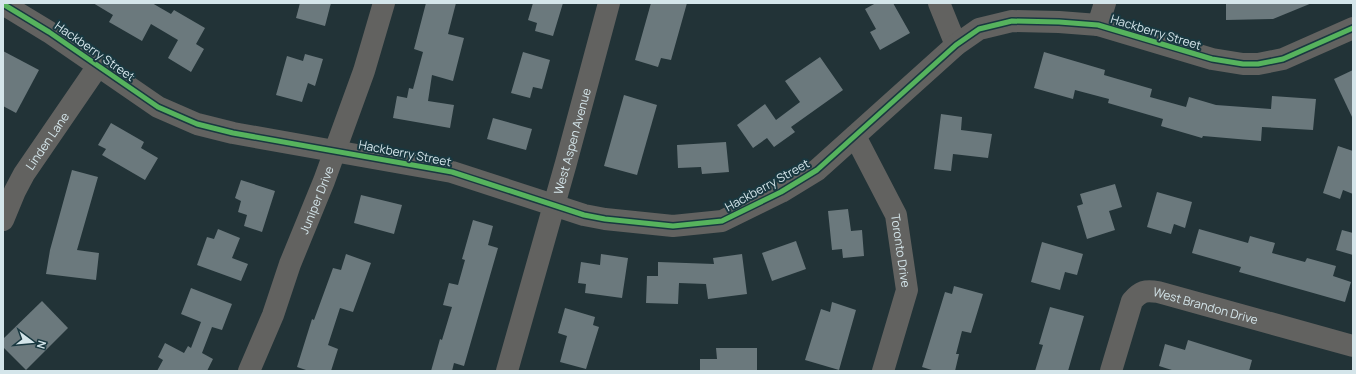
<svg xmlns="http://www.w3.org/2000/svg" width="1356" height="374" font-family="Manrope,sans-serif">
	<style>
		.building { fill: #6b797d }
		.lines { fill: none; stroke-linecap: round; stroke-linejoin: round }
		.minor { stroke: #626260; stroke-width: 22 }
		.cycleway-casing { stroke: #193840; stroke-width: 8 }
		.cycleway { stroke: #56b35d; stroke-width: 5 }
		.labels { text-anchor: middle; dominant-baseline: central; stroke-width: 4; stroke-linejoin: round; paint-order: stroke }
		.street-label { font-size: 12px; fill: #d4e5ea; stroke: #193840 }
	</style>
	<rect width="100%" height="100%" fill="#223337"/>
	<g class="building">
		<polygon points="93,3 152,3 171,14 174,10 205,28 196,44 204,49 191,72 168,58 178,40 151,24 142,41 109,22 113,15"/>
		<polygon points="300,3 331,3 325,26 296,18"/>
		<polygon points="426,3 456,3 448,34 464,38 453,81 432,75 428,101 454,105 450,128 393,118 397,96 407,98 409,88 413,89 423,52 414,49"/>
		<polygon points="533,3 563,3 553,36 535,31 537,23 528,20"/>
		<polygon points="651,3 687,3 671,60 661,58 658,67 635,60"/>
		<polygon points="876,3 893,3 910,33 880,50 870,32 876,29 865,9"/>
		<polygon points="1226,3 1312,3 1273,19 1226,20"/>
		<polygon points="3,51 39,70 16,113 3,106"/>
		<polygon points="523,52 550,60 542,89 533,87 530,98 511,93"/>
		<polygon points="1044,52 1105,70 1104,75 1152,89 1150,97 1186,107 1189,97 1216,105 1271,109 1272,96 1316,99 1313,130 1262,127 1261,141 1203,136 1202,138 1161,126 1163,119 1108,103 1109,99 1075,90 1073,99 1034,88"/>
		<polygon points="305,54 323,59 315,86 308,83 302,102 276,95 287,56 303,61"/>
		<polygon points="820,57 843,90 791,127 795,132 774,147 767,138 753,148 737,125 765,104 776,120 800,102 785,81"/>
		<polygon points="1353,70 1353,119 1334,79"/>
		<polygon points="624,95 657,105 637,175 604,166"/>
		<polygon points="941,114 962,117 961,130 992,134 988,158 953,154 951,171 934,169"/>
		<polygon points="493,118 532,129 526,150 487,139"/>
		<polygon points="111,123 144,142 141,148 158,158 145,180 102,155 106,149 98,145"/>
		<polygon points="726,142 729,172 702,174 701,167 678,168 677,145"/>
		<polygon points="1338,146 1353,151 1353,194 1343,190 1340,199 1323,193"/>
		<polygon points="72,170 98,177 77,250 99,253 96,280 46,274 50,250"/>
		<polygon points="241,180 275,191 262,232 244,226 247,215 238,212 241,201 235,198"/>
		<polygon points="1115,184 1122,207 1109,211 1115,230 1087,239 1077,206 1083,204 1080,194"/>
		<polygon points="1157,192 1192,202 1185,228 1174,224 1171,234 1147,227"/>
		<polygon points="361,195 402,205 394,234 354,223"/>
		<polygon points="848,209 851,231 862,230 864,256 843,258 842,249 832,250 828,211"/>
		<polygon points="473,220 493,226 488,245 498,248 464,366 454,363 452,371 431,371 440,339 442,340 452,307 443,305 449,283 458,285 465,260 462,259"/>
		<polygon points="218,229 240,238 232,258 248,264 241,281 197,265 207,237 214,239"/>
		<polygon points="1199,229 1248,243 1250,236 1275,243 1272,253 1305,262 1307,258 1336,266 1333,276 1351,282 1345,302 1239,272 1241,267 1192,253"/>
		<polygon points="1342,230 1353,233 1353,255 1336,250"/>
		<polygon points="796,241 806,269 772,281 762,253"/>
		<polygon points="1042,242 1083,254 1077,275 1065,272 1060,290 1031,282"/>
		<polygon points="346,254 371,263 353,312 340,308 328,345 338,349 331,371 309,371 297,367 312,319 314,320 333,268 341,270"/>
		<polygon points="601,254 628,258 622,298 585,293 586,284 578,283 581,262 600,265"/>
		<polygon points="742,254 747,294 708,299 706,284 679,283 678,304 646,303 647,276 658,276 658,262 714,264 713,258"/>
		<polygon points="954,286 983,294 971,333 962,331 956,354 959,354 955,371 935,371 922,367 945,292 952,294"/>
		<polygon points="191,288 232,304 222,330 212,327 202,353 213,359 207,371 157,371 163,360 158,357 165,343 184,353 188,346 191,348 201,322 181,314"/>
		<polygon points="42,301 68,328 26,370 3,347 3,339"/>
		<polygon points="832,302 856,310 839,370 805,360 821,309 830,312"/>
		<polygon points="1050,307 1084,316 1068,371 1035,371 1043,345 1039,344"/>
		<polygon points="565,308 595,317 593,325 599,327 586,369 560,362 567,336 558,333"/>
		<polygon points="1188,340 1252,360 1249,371 1175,371 1159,366 1165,344 1185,350"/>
		<polygon points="716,348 757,348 757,371 700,371 700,359 717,359"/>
	</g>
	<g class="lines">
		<g class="minor">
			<polyline points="939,3 956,45"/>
			<polyline points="3,4 49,32 158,107 197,124 233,133 452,172 584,215 605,219 673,226 722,221 781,192 817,170 956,45 979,29 1012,21 1059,22 1098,25 1212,59 1243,64 1258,64 1283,59 1353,28"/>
			<polyline points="1098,25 1105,3"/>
			<path id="s1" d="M855 136 896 215 907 290 883 371"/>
			<path id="s2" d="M3 220 15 191 24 174 98 66"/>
			<path id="s3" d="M249 371 273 315 290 264 324 181 364 71 384 3"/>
			<path id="s4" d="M507 371 566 163 609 3"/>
			<path id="s5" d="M1111 371 1132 301C1141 291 1145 290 1158 292L1353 346"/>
		</g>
		<defs>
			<polyline id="cycleway" points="3,4 49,32 158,107 197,124 233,133 452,172 584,215 605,219 673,226 722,221 781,192 817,170 956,45 979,29 1012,21 1059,22 1098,25 1212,59 1243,64 1258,64 1283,59 1353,28"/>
		</defs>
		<use href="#cycleway" class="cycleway-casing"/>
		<use href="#cycleway" class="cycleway"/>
	</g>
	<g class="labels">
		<g class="street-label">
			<text transform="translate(1156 32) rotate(17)">Hackberry Street</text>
			<text transform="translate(95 51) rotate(35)">Hackberry Street</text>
			<text stroke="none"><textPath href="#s2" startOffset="91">Linden Lane</textPath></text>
			<text stroke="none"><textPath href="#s4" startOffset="239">West Aspen Avenue</textPath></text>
			<text transform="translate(405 153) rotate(11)">Hackberry Street</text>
			<text transform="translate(767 185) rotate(-29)">Hackberry Street</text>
			<text stroke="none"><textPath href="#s3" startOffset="184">Juniper Drive</textPath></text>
			<text stroke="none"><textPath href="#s1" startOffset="125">Toronto Drive</textPath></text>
			<text stroke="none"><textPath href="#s5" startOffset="152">West Brandon Drive</textPath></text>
		</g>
	</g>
	<rect width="1356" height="374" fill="none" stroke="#d4e5ea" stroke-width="8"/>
	<g transform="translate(32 342) rotate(106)" stroke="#193840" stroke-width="3" paint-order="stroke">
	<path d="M0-3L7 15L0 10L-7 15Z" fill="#d4e5ea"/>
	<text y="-6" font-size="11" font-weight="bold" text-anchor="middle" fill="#d4e5ea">N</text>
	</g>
</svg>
